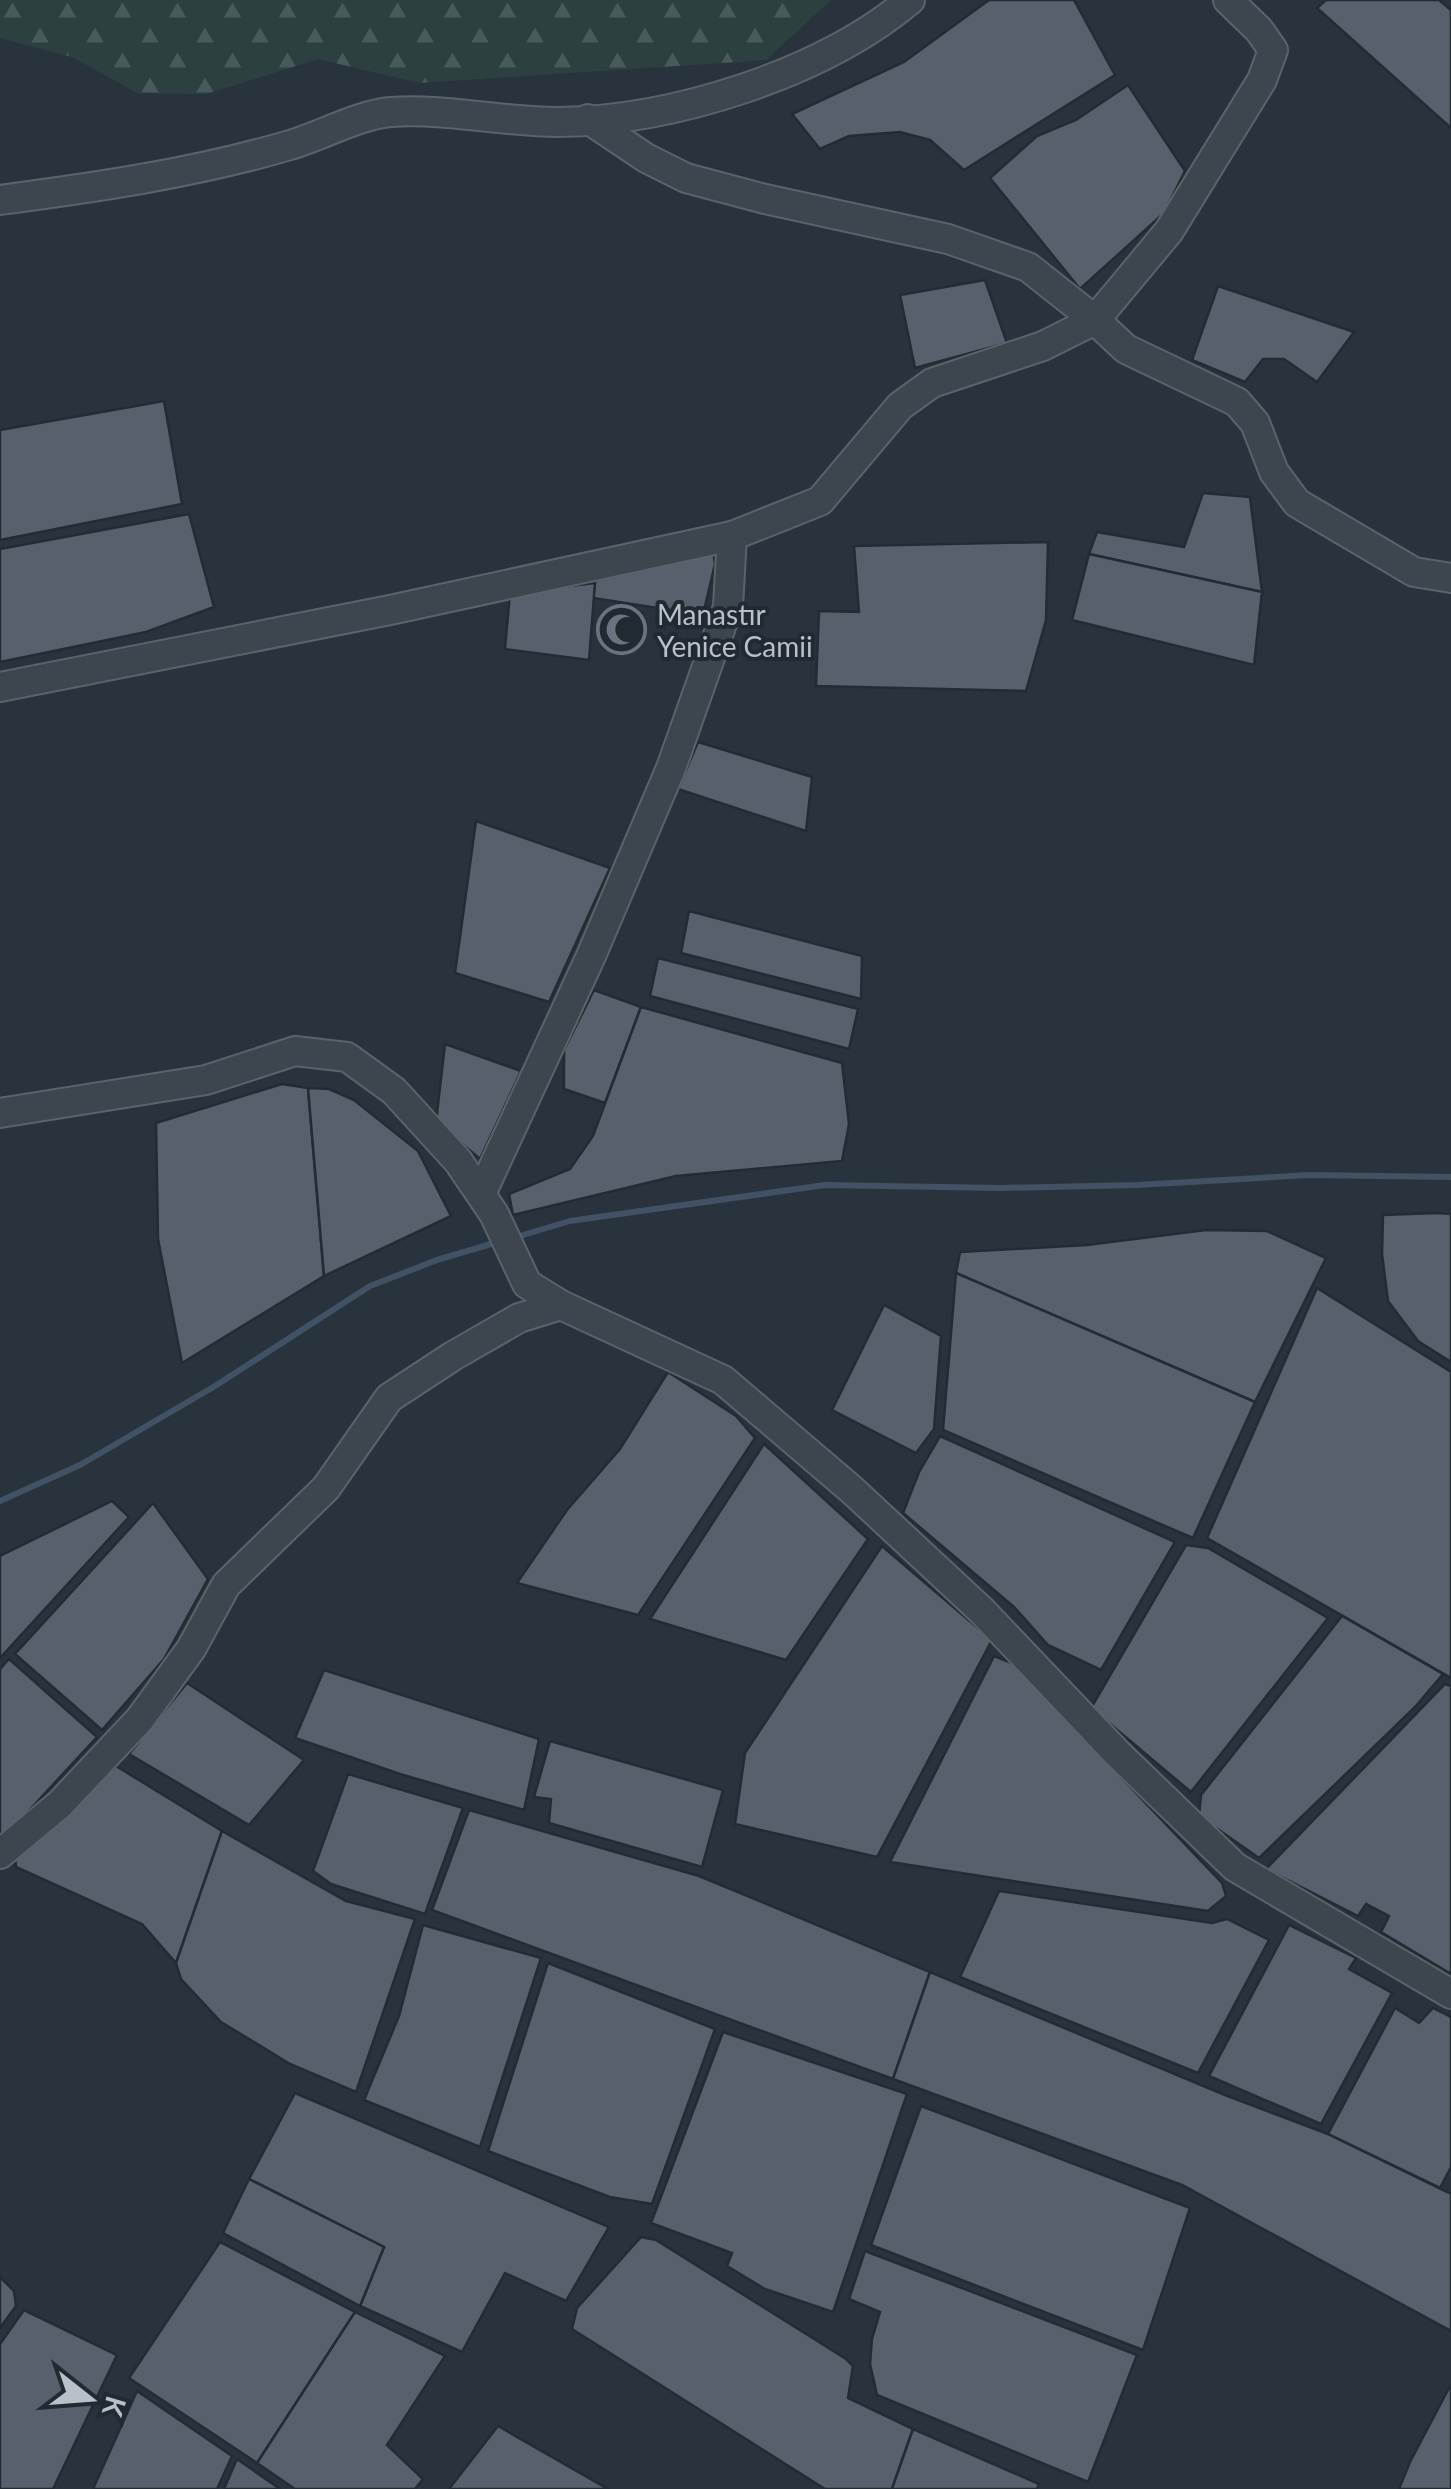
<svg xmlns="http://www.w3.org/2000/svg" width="1451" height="2489" font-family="Lato,sans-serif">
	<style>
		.forest { fill: url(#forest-firs) }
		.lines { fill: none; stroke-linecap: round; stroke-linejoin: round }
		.stream { stroke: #415265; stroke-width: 6 }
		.building { fill: #57616d; stroke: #232c35; stroke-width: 2.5 }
		.minor-casing { stroke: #5a636c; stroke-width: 32 }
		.minor { stroke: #3d454e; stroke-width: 28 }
		.labels { text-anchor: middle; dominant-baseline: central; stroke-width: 8; stroke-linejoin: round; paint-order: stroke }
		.poi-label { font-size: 28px; fill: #b9c0c9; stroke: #212a33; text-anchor: start }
	</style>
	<defs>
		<pattern id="forest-firs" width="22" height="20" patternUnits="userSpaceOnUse" patternTransform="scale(2.5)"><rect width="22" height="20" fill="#2c4040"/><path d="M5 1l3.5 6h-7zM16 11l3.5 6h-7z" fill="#485a5a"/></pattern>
	</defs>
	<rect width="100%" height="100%" fill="#29333e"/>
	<polygon class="forest" points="0,0 831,0 766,60 419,83 318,59 207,94 137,93 72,57 0,38"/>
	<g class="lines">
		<g class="stream">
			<polyline points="513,1238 570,1221 825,1185 1000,1188 1137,1185 1309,1175 1451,1177"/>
			<polyline points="0,1501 80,1465 215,1386 370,1286 437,1260 501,1241"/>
		</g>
	</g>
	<g class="building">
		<polygon points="989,0 1074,0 1115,75 964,170 930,140 900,132 849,136 820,149 792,114 904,62"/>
		<polygon points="1326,0 1439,0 1451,10 1451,128 1317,8"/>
		<polygon points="1128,85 1185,171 1164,213 1080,289 990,178 1037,136 1076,120"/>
		<polygon points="985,280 1007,343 915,368 900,295"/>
		<polygon points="1218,286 1354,332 1317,382 1284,359 1263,359 1245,382 1192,360"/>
		<polygon points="164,401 182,504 0,540 0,430"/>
		<polygon points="1203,493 1250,497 1262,592 1089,554 1097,532 1184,547"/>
		<polygon points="189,514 214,607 146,632 0,662 0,549"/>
		<polygon points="1048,542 1046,620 1026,691 816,686 819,611 859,612 854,546"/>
		<polygon points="713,550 715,564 703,615 593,598 596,574"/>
		<polygon points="1089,554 1262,592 1254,665 1072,620"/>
		<polygon points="595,583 589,660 505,649 510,593"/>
		<polygon points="642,613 642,645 602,647 601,614"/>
		<polygon points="698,742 812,777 806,831 678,789"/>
		<polygon points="476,821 610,868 549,1002 455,973"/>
		<polygon points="689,911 862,956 861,999 681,953"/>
		<polygon points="658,958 858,1009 849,1049 650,996"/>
		<polygon points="594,990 641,1007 605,1103 564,1089 564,1050"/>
		<polygon points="641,1007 842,1063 849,1124 842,1161 676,1176 513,1215 509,1194 570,1169 593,1136"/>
		<polygon points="445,1044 521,1071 480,1159 436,1122"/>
		<polygon points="282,1084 308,1088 324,1276 182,1363 158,1239 156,1123"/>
		<polygon points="308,1088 329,1089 354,1100 418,1151 451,1216 324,1276"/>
		<polygon points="1437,1213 1451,1214 1451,1362 1418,1341 1388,1301 1382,1254 1383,1215"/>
		<polygon points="1206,1230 1267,1231 1326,1258 1255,1402 956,1273 960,1252 1087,1245"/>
		<polygon points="956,1273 1255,1402 1193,1538 943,1430"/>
		<polygon points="1317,1288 1451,1372 1451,1678 1207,1538"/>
		<polygon points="884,1305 941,1336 934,1429 916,1453 832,1410"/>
		<polygon points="668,1372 736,1416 755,1438 638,1615 517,1583 567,1510 620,1449"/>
		<polygon points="940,1436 1175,1542 1101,1670 1048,1645 1014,1607 903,1513 919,1472"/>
		<polygon points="764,1444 868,1539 786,1660 650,1619"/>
		<polygon points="112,1501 129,1517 0,1658 0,1556"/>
		<polygon points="153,1503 208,1579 164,1659 102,1730 15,1654"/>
		<polygon points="1186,1545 1208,1548 1328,1618 1191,1792 1091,1708"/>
		<polygon points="882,1546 992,1640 877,1857 735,1824 745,1753"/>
		<polygon points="1342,1616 1443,1674 1415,1707 1259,1858 1199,1816 1201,1795"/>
		<polygon points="994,1656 1012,1663 1222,1883 1226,1896 1208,1911 890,1862"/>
		<polygon points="9,1659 97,1737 0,1842 0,1669"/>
		<polygon points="324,1670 539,1739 524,1810 400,1774 295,1738"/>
		<polygon points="187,1683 304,1760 249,1825 129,1754"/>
		<polygon points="1445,1684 1451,1686 1451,1974 1381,1932 1389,1916 1366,1904 1358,1916 1266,1869"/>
		<polygon points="550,1741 723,1790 702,1867 549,1823 551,1799 534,1797"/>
		<polygon points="116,1766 222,1831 176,1963 142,1924 16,1867 15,1857"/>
		<polygon points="348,1774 463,1808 425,1914 331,1884 313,1871"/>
		<polygon points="469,1810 699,1876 930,1972 893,2079 432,1910"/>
		<polygon points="222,1831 346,1901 415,1919 356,2092 290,2064 221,2022 181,1979 176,1963"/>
		<polygon points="999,1891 1212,1923 1227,1919 1269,1940 1198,2073 960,1977"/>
		<polygon points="423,1925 541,1958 480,2147 364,2100 399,2016"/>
		<polygon points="1289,1925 1356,1958 1349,1969 1392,1993 1321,2124 1209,2076"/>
		<polygon points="548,1963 715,2029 652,2204 610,2197 488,2151"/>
		<polygon points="930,1972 1225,2095 1328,2134 1451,2194 1451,2331 1182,2185 893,2079"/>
		<polygon points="1395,2008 1419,2023 1433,2008 1451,2017 1451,2167 1440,2188 1328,2134"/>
		<polygon points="723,2032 907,2094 833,2312 765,2289 727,2266 732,2253 651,2223"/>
		<polygon points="295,2093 609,2227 566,2301 505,2273 462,2352 360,2306 384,2247 249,2179"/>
		<polygon points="921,2106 1190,2208 1143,2350 871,2245"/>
		<polygon points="249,2179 384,2247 360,2306 223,2233"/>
		<polygon points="641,2237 656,2240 846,2359 853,2366 848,2398 913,2429 892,2489 825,2489 572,2329 577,2308"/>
		<polygon points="220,2242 355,2312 257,2463 129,2378"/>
		<polygon points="865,2251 1137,2355 1088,2482 877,2395 870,2364 872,2339 880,2312 849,2299"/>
		<polygon points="0,2277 14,2291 16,2306 0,2328"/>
		<polygon points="24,2310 117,2355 53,2489 0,2489 0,2344"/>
		<polygon points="355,2312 445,2356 387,2445 423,2479 415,2489 295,2489 257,2463"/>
		<polygon points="1451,2384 1451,2489 1399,2489 1410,2462"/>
		<polygon points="137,2391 232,2456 217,2489 93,2489"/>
		<polygon points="498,2426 608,2489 449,2489"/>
		<polygon points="913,2429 1039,2484 1037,2489 892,2489"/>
		<polygon points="237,2459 280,2489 224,2489"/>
	</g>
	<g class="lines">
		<defs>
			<g id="minor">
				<polyline points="588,119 646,158 686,178 765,199 948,239 1028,267 1095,320 1126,349 1237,402 1255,423 1274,472 1297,503 1414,572 1451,578"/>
				<path d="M0 200C98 187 195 173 290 145 321 136 361 114 391 112 446 108 502 122 558 122 672 121 822 74 910 0"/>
				<polyline points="0,687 390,610 732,536 820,501 900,406 932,383 1043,346 1095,320 1169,231 1262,80 1273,50 1259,30 1228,0"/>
				<polyline points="0,1113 206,1080 295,1051 347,1057 394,1091 458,1161 494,1214 527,1284 561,1305 723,1380 852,1490 982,1611 1118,1754 1235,1867 1451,1994"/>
				<polyline points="481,1194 591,956 671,768 728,607 732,536"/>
				<polyline points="0,1854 60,1804 140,1719 191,1649 226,1585 326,1488 389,1398 453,1356 519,1318 561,1305"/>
			</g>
		</defs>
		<use href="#minor" class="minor-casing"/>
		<use href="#minor" class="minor"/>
	</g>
	<defs>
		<symbol id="mosque-ring" viewBox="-11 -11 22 22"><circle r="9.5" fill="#212a33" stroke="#6b7280" stroke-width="1.5"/><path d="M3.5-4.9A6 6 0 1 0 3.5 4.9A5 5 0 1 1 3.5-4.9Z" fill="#6b7280"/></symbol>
	</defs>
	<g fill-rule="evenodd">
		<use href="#mosque-ring" x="594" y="602" width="55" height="55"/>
	</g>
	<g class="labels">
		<g class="poi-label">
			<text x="657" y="614">Manastır<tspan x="657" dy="32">Yenice Camii</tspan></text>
		</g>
	</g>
	<g transform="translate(90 2399) rotate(107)" stroke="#212a33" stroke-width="8" paint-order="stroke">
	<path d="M0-8L18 38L0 25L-18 38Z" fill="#b9c0c9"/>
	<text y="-15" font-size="28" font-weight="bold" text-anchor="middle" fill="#b9c0c9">K</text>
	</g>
</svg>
